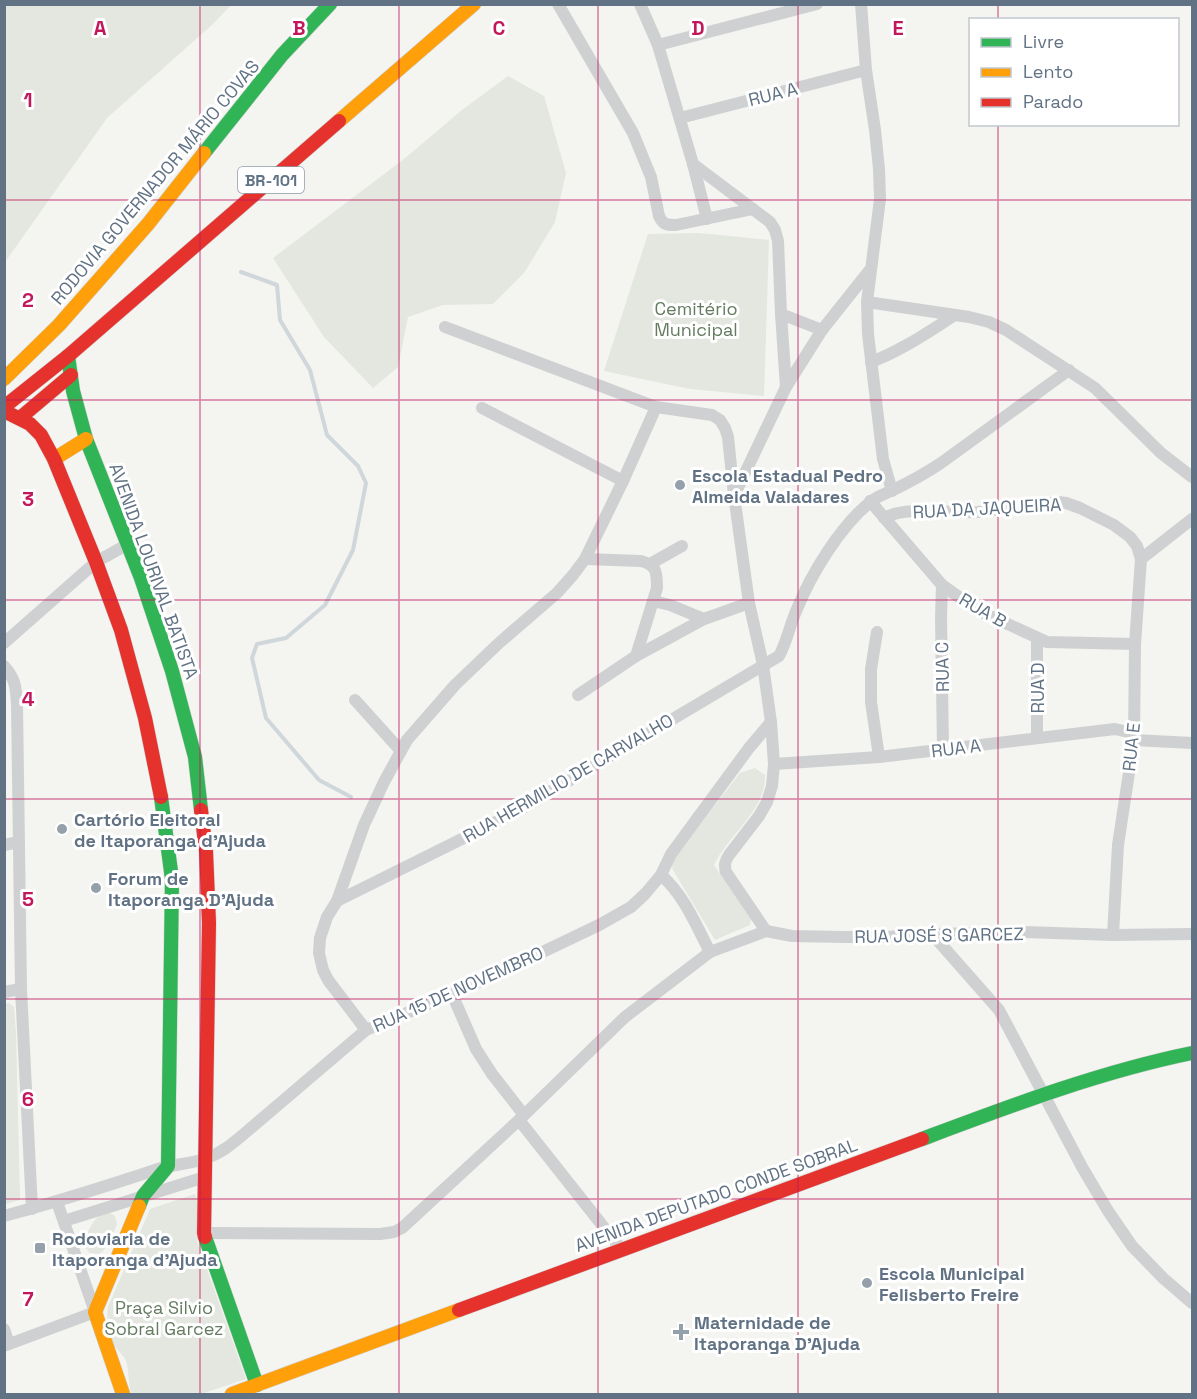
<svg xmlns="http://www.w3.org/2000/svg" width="1197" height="1399" font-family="'Space Grotesk',sans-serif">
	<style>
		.green { fill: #e3e7df }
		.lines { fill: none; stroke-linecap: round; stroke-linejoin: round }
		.stream { stroke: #cfd7da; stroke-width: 4 }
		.fast-casing { stroke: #cfd1d1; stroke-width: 15 }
		.slow-casing { stroke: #cfd1d1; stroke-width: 15 }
		.jam-casing { stroke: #cfd1d1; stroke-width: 15 }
		.street { stroke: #cfd0d1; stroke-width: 12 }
		.fast { stroke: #30b455; stroke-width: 14 }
		.slow { stroke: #ff9f0a; stroke-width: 14 }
		.jam { stroke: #e5322d; stroke-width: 14 }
		.grid { fill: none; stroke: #c2185b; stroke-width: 1.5; stroke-opacity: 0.55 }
		.poi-dot { fill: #94a0aa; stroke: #fff; stroke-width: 2 }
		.labels { text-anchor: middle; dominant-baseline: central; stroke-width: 6; stroke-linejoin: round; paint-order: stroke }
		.shield { fill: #fff; stroke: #909ca9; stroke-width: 1.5 }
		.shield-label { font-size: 16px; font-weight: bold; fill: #617284 }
		.street-label { font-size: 18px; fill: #617284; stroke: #fff }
		.park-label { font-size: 18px; fill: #647b60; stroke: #fff }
		.poi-label { font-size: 18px; font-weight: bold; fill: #617284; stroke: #fff; text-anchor: start }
		.grid-label { font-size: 20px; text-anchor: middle; font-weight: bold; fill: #c2185b; stroke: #fff; stroke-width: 6; stroke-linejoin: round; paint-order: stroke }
	</style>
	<rect width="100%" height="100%" fill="#f4f4f1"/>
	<g class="green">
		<polygon points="5,4 231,5 213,24 107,118 5,262"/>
		<polygon points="508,76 544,96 566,173 555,222 524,273 493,304 443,305 408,317 398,367 373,388 324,337 273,258 404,159 462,110"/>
		<polygon points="699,233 769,240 764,396 690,389 604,371 648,234"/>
		<path d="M755 768 765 775C767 809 728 835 714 865L751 919 750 925 715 940 673 870 671 862 740 773Z"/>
		<polygon points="9,1003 14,1007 16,1033 20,1200 5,1204 4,1004"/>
		<path d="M195 1194 198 1202 197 1241 246 1379 201 1394H132C127 1384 130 1372 126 1361 124 1355 121 1354 117 1349 109 1340 106 1319 108 1307L150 1209Z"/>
		<path d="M106 1211 115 1216 117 1225 105 1249 99 1254 90 1253 85 1247C85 1233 93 1218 106 1211Z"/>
	</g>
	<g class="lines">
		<polyline class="stream" points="241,272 277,285 280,320 310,370 327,435 358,466 366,483 353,550 325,605 286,638 257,644 252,658 266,718 319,780 351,797"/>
		<defs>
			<g id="fast">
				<polyline points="204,153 282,55 330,4"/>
				<polyline points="68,356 73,391 86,439 141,578 172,671 195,757 201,810"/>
				<path d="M922 1139C1010 1106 1099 1072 1192 1053"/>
				<polyline points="139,1206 143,1196 168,1166 172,879 161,797"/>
				<polyline points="205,1237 257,1385"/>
			</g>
			<g id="slow">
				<polyline points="339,121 474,4"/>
				<polyline points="4,379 59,325 148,224 204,153"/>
				<polyline points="54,459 86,439"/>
				<polyline points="123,1394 95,1312 139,1206"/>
				<polyline points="232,1394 459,1310"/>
			</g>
			<g id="jam">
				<polyline points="4,407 68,356 339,121"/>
				<polyline points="4,411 30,424 41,435 54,459 96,562 121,630 145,718 161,797"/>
				<polyline points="20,418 71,375"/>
				<polyline points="201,810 206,851 209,923 204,1233 205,1237"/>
				<polyline points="459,1310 922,1139"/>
			</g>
		</defs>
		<use href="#fast" class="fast-casing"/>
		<use href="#slow" class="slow-casing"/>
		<use href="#jam" class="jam-casing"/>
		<g class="street">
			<path d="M558 4 633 133 651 177 659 216C663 225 667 225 676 225L753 209"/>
			<polyline points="640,4 658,45 693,164 770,222 775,230 778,241 781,314 786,387"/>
			<polyline points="861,4 866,70 875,130 879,169 880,199 867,302 868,334 883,459 892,491"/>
			<polyline points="658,45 817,4"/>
			<polyline points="680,118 866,70"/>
			<polyline points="693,164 707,219"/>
			<polyline points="867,302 969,317 989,322 1006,330 1095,388 1161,453 1192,477"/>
			<polyline points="781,314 822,330"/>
			<path d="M445 327 656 407 712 415 720 420 725 428 728 437 734 495 749 603 763 665 771 722 774 764 772 786 767 802 759 816 729 855C725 861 724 865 726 872L766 931"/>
			<path d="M871 362C901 351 928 332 955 315"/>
			<polyline points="482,408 623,481"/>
			<polyline points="735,494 786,387 822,330 869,271"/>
			<polyline points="870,501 942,585 977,610 1047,642 1135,644"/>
			<path d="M884 518C909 505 949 514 978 512 1005 509 1031 505 1058 502L1066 503 1080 508 1114 525 1130 537 1137 546 1141 559 1135 644 1134 740 1118 845 1113 935"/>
			<path d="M585 559 641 561C657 565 657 573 657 588L636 656"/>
			<polyline points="1141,559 1192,519"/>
			<polyline points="650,564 682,546"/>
			<polyline points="942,585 941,618 943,749"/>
			<polyline points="653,601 670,605 704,619"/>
			<polyline points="877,632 871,669 871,702 879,757"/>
			<polyline points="4,643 96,562 128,544"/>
			<path d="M4 666C16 679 16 689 17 705L21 989 32 1209"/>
			<polyline points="578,695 636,656 704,619 749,603"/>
			<polyline points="355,700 401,751"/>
			<polyline points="1037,738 1037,638"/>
			<polyline points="774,764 879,757 1115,729 1128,732 1134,740 1192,743"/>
			<polyline points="4,845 19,842"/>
			<path d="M661 875C684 895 696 925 710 952"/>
			<path d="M337 901 516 812 779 656C787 642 790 624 797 609 811 574 840 527 869 503 875 497 885 494 893 490 910 482 926 473 941 463L1069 370"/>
			<polyline points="932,934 999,1010 1082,1167 1108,1211 1132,1246 1163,1278 1192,1303"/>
			<polyline points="4,992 21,989"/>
			<polyline points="452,994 476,1049 492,1074 524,1115"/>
			<polyline points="366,1030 328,980 323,970 319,953 320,938 327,917 337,901 364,825 384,782 407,740 455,685 499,643 557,593 573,575 585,559 623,481 656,407"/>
			<polyline points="519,1120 621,1249"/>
			<path d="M4 1216C56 1202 107 1186 158 1169 174 1164 192 1164 207 1158 222 1153 233 1143 245 1133L366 1030 452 994 497 974 599 925 631 907 645 894 661 875 671 854 749 748 771 722"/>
			<polyline points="64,1221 205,1177"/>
			<polyline points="204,1233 380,1234 394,1232 402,1228 519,1120 625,1017 710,952 766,931 792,936 844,937 887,937 932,934 1024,932 1113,935 1192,934"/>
			<polyline points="4,1329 9,1344"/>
			<polyline points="4,1346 95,1312 57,1202"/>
		</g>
		<use href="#fast" class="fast"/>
		<use href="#slow" class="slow"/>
		<use href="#jam" class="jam"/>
	</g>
	<path class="grid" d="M200 4V1394M399 4V1394M598 4V1394M798 4V1394M998 4V20M998 124V1394M4 200H1192M4 400H1192M4 600H1192M4 799H1192M4 999H1192M4 1199H1192"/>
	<g class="poi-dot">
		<circle cx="680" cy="485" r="6"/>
		<circle cx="62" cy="829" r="6"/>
		<circle cx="96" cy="888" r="6"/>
		<rect x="34" y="1242" width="12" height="12" rx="3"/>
		<circle cx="867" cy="1283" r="6"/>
		<path d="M678 1323h6v6h6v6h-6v6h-6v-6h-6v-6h6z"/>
	</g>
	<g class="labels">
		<rect class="shield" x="238" y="167" width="66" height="26" rx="4.5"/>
		<g class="shield-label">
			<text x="271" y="180">BR-101</text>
		</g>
		<g class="street-label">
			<text transform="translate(773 94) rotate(-14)">RUA A</text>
			<text transform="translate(155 182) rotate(-50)">RODOVIA GOVERNADOR MÁRIO COVAS</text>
			<text transform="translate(987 508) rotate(-3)">RUA DA JAQUEIRA</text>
			<text transform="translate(154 571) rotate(70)">AVENIDA LOURIVAL BATISTA</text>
			<text transform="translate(983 610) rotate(30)">RUA B</text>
			<text transform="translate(942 667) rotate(-91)">RUA C</text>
			<text transform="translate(1037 688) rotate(-90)">RUA D</text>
			<text transform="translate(1131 747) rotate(-84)">RUA E</text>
			<text transform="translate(956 748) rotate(-7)">RUA A</text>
			<text transform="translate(568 778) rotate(-30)">RUA HERMILIO DE CARVALHO</text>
			<text transform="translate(939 935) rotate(-1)">RUA JOSÉ S GARCEZ</text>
			<text transform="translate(458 989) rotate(-24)">RUA 15 DE NOVEMBRO</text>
			<text transform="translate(716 1195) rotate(-20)">AVENIDA DEPUTADO CONDE SOBRAL</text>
		</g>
		<g class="park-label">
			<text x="696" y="308">Cemitério<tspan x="696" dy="21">Municipal</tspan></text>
			<text x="164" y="1307">Praça Silvio<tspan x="164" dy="21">Sobral Garcez</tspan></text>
		</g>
		<g class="poi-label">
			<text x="692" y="475">Escola Estadual Pedro<tspan x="692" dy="21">Almeida Valadares</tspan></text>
			<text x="74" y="819">Cartório Eleitoral<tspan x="74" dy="21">de Itaporanga d'Ajuda</tspan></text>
			<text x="108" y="878">Forum de<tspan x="108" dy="21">Itaporanga D'Ajuda</tspan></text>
			<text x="52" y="1238">Rodoviaria de<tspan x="52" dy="21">Itaporanga d'Ajuda</tspan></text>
			<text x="879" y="1273">Escola Municipal<tspan x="879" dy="21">Felisberto Freire</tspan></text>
			<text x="694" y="1322">Maternidade de<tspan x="694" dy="21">Itaporanga D'Ajuda</tspan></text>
		</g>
	</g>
	<g class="grid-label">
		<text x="100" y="35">A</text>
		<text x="299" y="35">B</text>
		<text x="499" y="35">C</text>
		<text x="698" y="35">D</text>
		<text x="898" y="35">E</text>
		<text x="28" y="107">1</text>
		<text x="28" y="307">2</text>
		<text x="28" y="506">3</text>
		<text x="28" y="706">4</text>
		<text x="28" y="906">5</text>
		<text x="28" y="1106">6</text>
		<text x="28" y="1306">7</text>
	</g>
	<rect width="1197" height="1399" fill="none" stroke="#617284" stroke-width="12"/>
	<rect x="969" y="18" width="210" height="108" fill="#ffffff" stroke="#c0c7ce" stroke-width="1.5"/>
	<rect x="981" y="38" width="30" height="9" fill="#30b455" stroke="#c0c7ce" stroke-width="1.5"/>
	<text x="1023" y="48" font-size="18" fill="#617284">Livre</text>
	<rect x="981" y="68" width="30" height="9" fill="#ff9f0a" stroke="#c0c7ce" stroke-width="1.5"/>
	<text x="1023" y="78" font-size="18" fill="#617284">Lento</text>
	<rect x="981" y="98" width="30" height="9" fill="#e5322d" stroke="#c0c7ce" stroke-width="1.5"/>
	<text x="1023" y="108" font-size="18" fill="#617284">Parado</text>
</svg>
